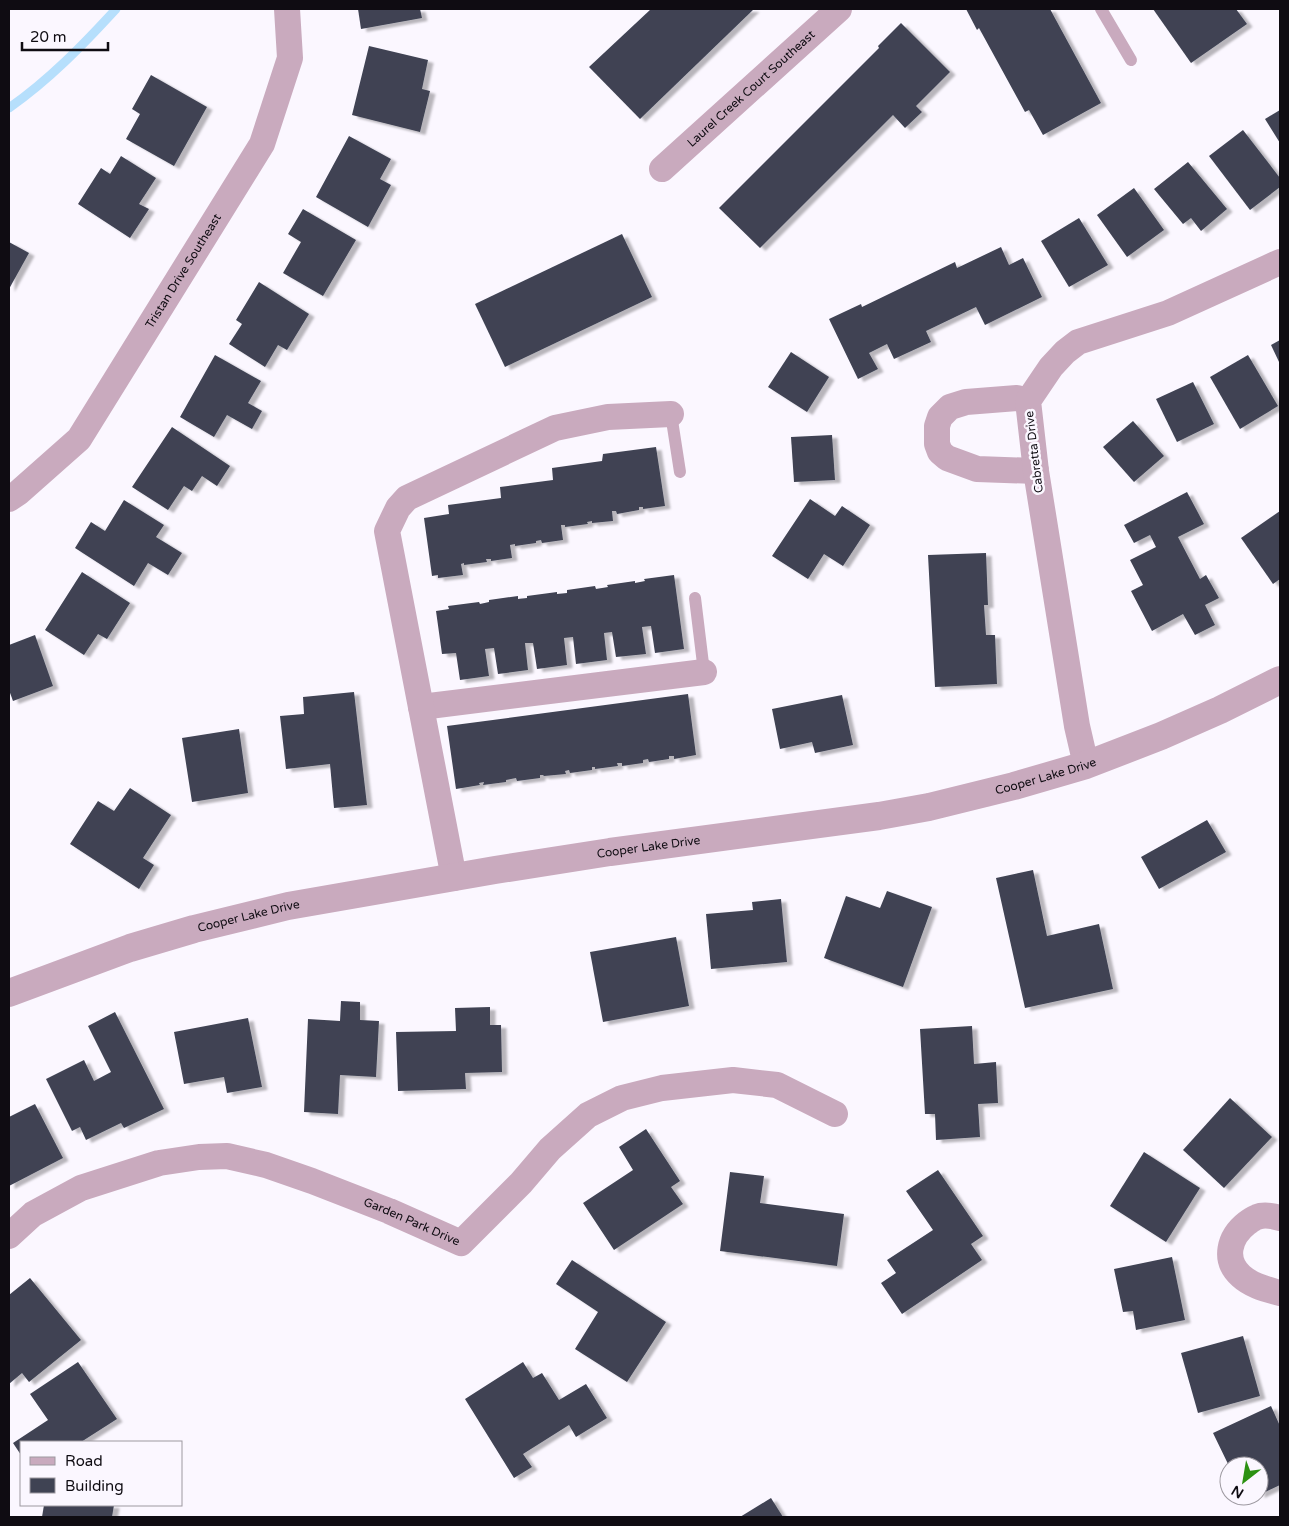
<svg xmlns="http://www.w3.org/2000/svg" width="1289" height="1526" font-family="'Varela Round',sans-serif">
	<style>
		.lines { fill: none; stroke-linecap: round; stroke-linejoin: round }
		.stream { stroke: #b6dffc; stroke-width: 9 }
		.building { fill: #3f4353; filter: url(#shadow) }
		.service { stroke: #c9aabe; stroke-width: 12 }
		.minor { stroke: #c9aabe; stroke-width: 26 }
		.tertiary { stroke: #c9aabe; stroke-width: 28 }
		.labels { text-anchor: middle; dominant-baseline: central; stroke-width: 5; stroke-linejoin: round; paint-order: stroke }
		.street-label { font-size: 12px; fill: #0f0c12; stroke: #fbf7ff }
	</style>
	<defs>
		<filter id="shadow"><feDropShadow dx="5.5" dy="3" stdDeviation="1" flood-color="#0004"/></filter>
	</defs>
	<rect width="100%" height="100%" fill="#fbf7ff"/>
	<g class="lines">
		<path class="stream" d="M9 108C49 80 83 45 116 9"/>
	</g>
	<g class="building">
		<polygon points="358,9 420,9 422,18 361,29"/>
		<polygon points="651,9 754,9 640,119 589,67"/>
		<polygon points="966,9 1050,9 1101,103 1043,135 1029,110 1025,112 979,28 977,30"/>
		<polygon points="1153,9 1236,9 1247,24 1191,63"/>
		<polygon points="901,23 950,72 916,106 922,112 905,128 893,115 760,248 719,208 879,48 878,46"/>
		<polygon points="369,46 428,60 422,89 430,91 420,132 352,115"/>
		<polygon points="151,75 207,107 174,166 126,139 140,114 132,109"/>
		<polygon points="1280,110 1280,143 1265,119"/>
		<polygon points="1243,130 1280,178 1280,187 1250,210 1209,156"/>
		<polygon points="349,136 391,159 380,179 391,185 368,227 316,197"/>
		<polygon points="121,156 156,178 139,204 149,209 130,238 78,204 101,168 110,174"/>
		<polygon points="1188,162 1227,209 1201,231 1191,218 1183,224 1154,189"/>
		<polygon points="1134,188 1164,230 1127,257 1097,215"/>
		<polygon points="303,209 356,240 323,296 283,273 301,242 288,234"/>
		<polygon points="1079,218 1108,265 1069,287 1041,241"/>
		<polygon points="622,234 652,297 505,367 475,304"/>
		<polygon points="9,242 29,253 9,289"/>
		<polygon points="1001,247 1009,265 1023,258 1042,297 985,325 976,307 926,331 931,342 894,359 887,344 869,353 878,369 858,379 829,319 861,304 862,307 955,262 957,268"/>
		<polygon points="259,282 309,314 287,350 278,345 265,367 229,344 242,324 236,320"/>
		<polygon points="1280,340 1280,364 1271,345"/>
		<polygon points="791,352 829,377 807,412 768,387"/>
		<polygon points="215,355 261,381 248,403 262,411 252,429 227,415 214,437 180,417"/>
		<polygon points="1248,355 1278,406 1240,429 1210,377"/>
		<polygon points="1193,382 1214,424 1177,442 1156,399"/>
		<polygon points="1133,421 1164,456 1134,482 1103,447"/>
		<polygon points="172,427 230,466 217,486 202,476 192,491 184,486 168,510 132,487"/>
		<polygon points="832,435 835,480 794,482 791,437"/>
		<polygon points="656,447 665,506 643,509 643,507 639,507 639,510 617,514 616,511 612,511 613,521 592,523 592,521 587,522 588,524 565,527 565,525 561,525 563,540 542,543 541,540 536,541 536,543 515,546 515,544 510,545 512,558 491,561 491,559 486,559 487,562 464,565 464,563 461,564 463,575 438,578 438,575 432,576 424,518 449,514 448,505 501,498 500,487 553,480 552,468 602,461 603,454"/>
		<polygon points="1187,492 1204,524 1178,537 1200,579 1206,575 1219,598 1205,605 1215,625 1195,635 1183,614 1152,631 1131,591 1143,585 1130,560 1156,547 1150,535 1134,543 1124,525"/>
		<polygon points="810,499 835,516 842,506 870,525 843,566 824,554 808,579 772,556"/>
		<polygon points="124,500 164,525 156,537 182,553 168,575 148,563 134,586 75,548 91,522 105,531"/>
		<polygon points="1280,511 1280,579 1273,584 1241,538"/>
		<polygon points="986,553 988,605 984,605 986,635 995,635 997,684 935,687 928,555"/>
		<polygon points="82,572 130,603 107,639 98,634 84,655 45,630"/>
		<polygon points="674,575 684,649 655,653 651,626 642,627 646,654 616,657 612,632 604,633 607,660 576,664 573,637 564,638 567,665 537,669 533,643 525,643 528,670 498,674 494,648 485,649 489,676 460,680 456,653 442,654 436,611 449,609 448,606 479,602 480,604 489,602 489,600 518,596 518,599 527,598 527,596 557,592 557,594 567,593 567,590 595,586 596,589 608,587 607,585 635,581 635,583 645,581 644,579"/>
		<polygon points="35,635 53,686 13,701 9,690 9,645"/>
		<polygon points="354,692 367,805 334,808 330,764 286,769 280,716 304,714 303,697"/>
		<polygon points="688,694 696,755 674,759 674,756 669,756 669,759 649,762 648,759 643,760 643,763 622,766 622,763 617,763 618,766 595,769 595,767 592,767 592,770 570,773 569,770 565,771 566,774 544,776 543,775 540,775 540,778 517,781 516,778 506,780 506,782 483,785 484,782 479,783 480,785 456,789 447,726"/>
		<polygon points="842,695 853,745 815,753 812,742 780,749 772,709"/>
		<polygon points="239,729 248,793 192,802 182,738"/>
		<polygon points="130,788 171,815 143,858 154,865 139,889 70,844 98,801 114,811"/>
		<polygon points="1207,820 1226,852 1159,889 1141,857"/>
		<polygon points="1033,870 1047,936 1099,924 1113,989 1025,1008 996,878"/>
		<polygon points="887,891 932,907 903,987 824,958 846,896 880,908"/>
		<polygon points="781,899 787,962 711,969 706,914 753,910 752,902"/>
		<polygon points="676,937 689,1006 603,1022 590,952"/>
		<polygon points="341,1001 360,1002 360,1020 379,1021 376,1077 340,1075 338,1114 304,1112 308,1019 340,1021"/>
		<polygon points="490,1007 490,1025 501,1025 502,1072 465,1073 466,1089 398,1091 396,1032 456,1031 455,1008"/>
		<polygon points="115,1012 164,1109 124,1128 121,1123 86,1140 80,1127 72,1131 46,1079 84,1060 94,1081 111,1072 88,1026"/>
		<polygon points="248,1018 262,1087 227,1093 224,1077 184,1084 174,1032"/>
		<polygon points="972,1026 974,1064 996,1062 998,1103 978,1104 980,1137 936,1140 935,1114 925,1114 920,1029"/>
		<polygon points="1230,1098 1272,1137 1224,1188 1183,1150"/>
		<polygon points="35,1104 63,1158 9,1186 9,1117"/>
		<polygon points="646,1129 680,1181 671,1187 683,1204 614,1250 583,1203 633,1170 619,1147"/>
		<polygon points="1144,1152 1200,1188 1166,1242 1110,1206"/>
		<polygon points="938,1170 983,1236 971,1244 982,1260 902,1314 881,1283 896,1273 887,1260 933,1230 906,1191"/>
		<polygon points="730,1172 764,1176 760,1203 844,1214 837,1266 720,1251"/>
		<polygon points="1172,1257 1185,1320 1136,1330 1133,1311 1123,1312 1114,1269"/>
		<polygon points="572,1260 666,1322 627,1382 575,1349 598,1312 556,1284"/>
		<polygon points="30,1278 81,1340 29,1382 22,1373 9,1384 9,1295"/>
		<polygon points="1243,1336 1260,1396 1198,1413 1181,1353"/>
		<polygon points="78,1362 117,1419 81,1442 21,1442 21,1455 13,1443 48,1420 30,1394"/>
		<polygon points="523,1362 533,1378 542,1373 559,1400 586,1384 607,1418 576,1437 569,1425 523,1454 532,1467 514,1478 465,1399"/>
		<polygon points="1271,1406 1280,1426 1280,1485 1259,1495 1259,1466 1237,1466 1235,1463 1229,1466 1213,1433"/>
		<polygon points="771,1498 783,1517 740,1517"/>
		<polygon points="44,1505 114,1505 112,1517 42,1517"/>
	</g>
	<g class="lines">
		<g class="service">
			<polyline points="1101,9 1131,60"/>
			<polyline points="671,414 680,472"/>
			<polyline points="695,598 704,672"/>
		</g>
		<g class="minor">
			<path id="s1" d="M662 169 839 9"/>
			<polyline points="1028,401 1017,398 966,402 950,407 940,417 937,426 937,444 940,452 947,458 977,469 1036,471"/>
			<path id="s2" d="M9 499 18 493 79 439 262 144 290 58 287 9"/>
			<polyline points="421,707 704,672"/>
			<polyline points="1086,765 1077,726 1036,471 1028,401 1051,367 1065,352 1078,342 1168,313 1280,262"/>
			<polyline points="454,878 387,531 398,508 407,498 555,428 608,417 671,414"/>
			<path d="M1280 1218C1273 1216 1264 1214 1257 1217 1254 1218 1250 1221 1247 1223 1229 1237 1223 1260 1241 1276 1252 1286 1266 1289 1280 1293"/>
			<path id="s3" d="M9 1236 33 1214 81 1188 159 1163 199 1157 227 1156 266 1165 312 1181 389 1211 461 1243 521 1183 550 1149 588 1115 622 1098 662 1088 733 1080 777 1085 835 1114"/>
		</g>
		<path class="tertiary" id="s4" d="M9 993 130 948 194 929 288 906 495 870 610 852 879 816 929 807 1014 786 1086 765 1161 736 1220 710 1280 680"/>
	</g>
	<g class="labels">
		<g class="street-label">
			<text stroke="none"><textPath href="#s1" startOffset="120">Laurel Creek Court Southeast</textPath></text>
			<text stroke="none"><textPath href="#s2" startOffset="290">Tristan Drive Southeast</textPath></text>
			<text transform="translate(1034 452) rotate(-97)">Cabretta Drive</text>
			<text stroke="none"><textPath href="#s4" startOffset="1062">Cooper Lake Drive</textPath></text>
			<text stroke="none"><textPath href="#s4" startOffset="658">Cooper Lake Drive</textPath></text>
			<text stroke="none"><textPath href="#s4" startOffset="252">Cooper Lake Drive</textPath></text>
			<text stroke="none"><textPath href="#s3" startOffset="434">Garden Park Drive</textPath></text>
		</g>
	</g>
	<rect width="1289" height="1526" fill="none" stroke="#0f0c12" stroke-width="20"/>
	<rect x="20" y="1441" width="162" height="65" fill="#fbf7ff" stroke="#9d99a0"/>
	<rect x="30" y="1457" width="25" height="8" fill="#c9aabe" stroke="#9d99a0"/>
	<text x="65" y="1466" font-size="15" fill="#0f0c12">Road</text>
	<rect x="30" y="1478" width="25" height="15" fill="#3f4353" stroke="#9d99a0"/>
	<text x="65" y="1491" font-size="15" fill="#0f0c12">Building</text>
	<g transform="translate(1244 1481) rotate(211)"><circle r="24" fill="#fbf7ff" stroke="#9d99a0"/>
	<path d="M0-4L9 19L0 12L-9 19Z" fill="#2c9112"/>
	<text y="-8" font-size="14" font-weight="bold" text-anchor="middle" fill="#0f0c12">N</text>
	</g>
	<path d="M22 42v8h86v-8" fill="none" stroke="#0f0c12" stroke-width="2.5"/>
	<text x="30" y="42" font-size="15" fill="#0f0c12" stroke="#fbf7ff" stroke-width="4" paint-order="stroke">20 m</text>
</svg>
